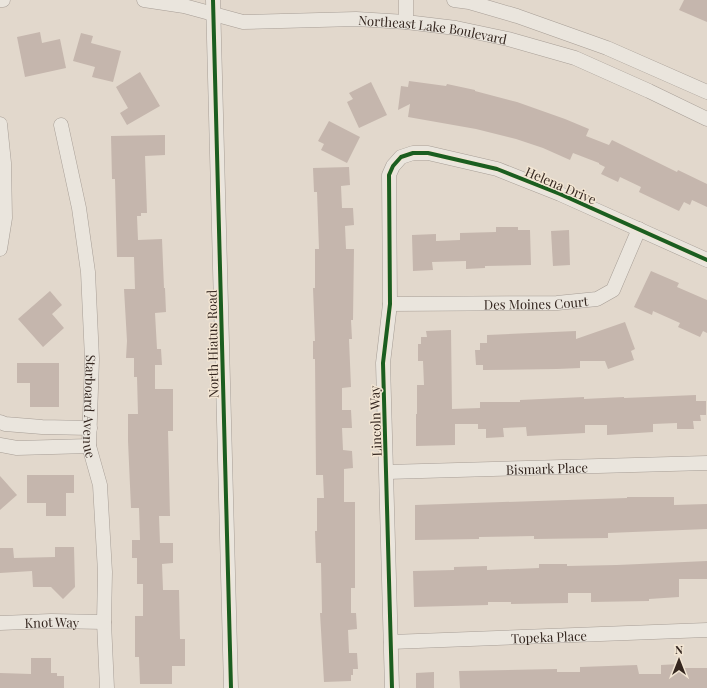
<svg xmlns="http://www.w3.org/2000/svg" width="707" height="688" font-family="'Playfair Display',serif">
	<style>
		.building { fill: #c5b6ad }
		.lines { fill: none; stroke-linecap: round; stroke-linejoin: round }
		.minor-casing { stroke: #a79e96; stroke-width: 15 }
		.minor { stroke: #eae5dd; stroke-width: 14 }
		.cycleway-casing { stroke: #f2e5d3; stroke-width: 6 }
		.cycleway { stroke: #1b5e20; stroke-width: 4 }
		.labels { text-anchor: middle; dominant-baseline: central; stroke-width: 3; stroke-linejoin: round; paint-order: stroke }
		.street-label { font-size: 13px; fill: #34261f; stroke: #f2e5d3 }
	</style>
	<rect width="100%" height="100%" fill="#e2d8cc"/>
	<g class="building">
		<polygon points="684,0 707,0 707,22 679,10"/>
		<polygon points="40,32 42,43 60,39 66,68 25,77 17,37"/>
		<polygon points="81,33 93,36 91,43 121,51 113,82 92,77 95,67 73,61"/>
		<polygon points="140,72 160,106 127,125 120,113 128,108 116,87"/>
		<polygon points="409,81 446,86 447,84 475,90 475,91 517,102 565,119 589,129 586,136 609,145 612,140 677,172 678,170 707,184 707,207 692,200 690,205 684,202 679,211 639,192 641,187 620,177 618,182 601,174 605,167 599,164 599,163 573,153 570,160 543,148 516,139 476,129 408,117 410,104 398,110 401,86 408,87"/>
		<polygon points="371,82 387,115 359,128 347,102 353,99 349,93"/>
		<polygon points="329,121 360,137 347,163 321,150 324,144 318,141"/>
		<polygon points="165,135 165,155 145,156 147,213 141,213 141,216 137,216 138,240 162,239 164,288 165,288 166,312 155,313 157,349 161,349 162,365 155,365 155,389 173,389 173,431 168,431 170,516 159,516 160,543 173,543 173,563 162,564 163,590 179,590 180,639 185,639 185,666 172,666 172,684 140,684 139,657 135,657 135,616 143,616 143,584 137,584 137,558 132,558 132,540 140,540 139,508 131,508 128,441 128,414 138,414 137,377 134,377 134,358 126,358 127,341 124,289 135,289 134,257 117,257 115,179 112,179 111,136"/>
		<polygon points="349,167 350,185 341,186 342,208 353,208 354,225 345,226 346,249 354,249 353,320 351,320 352,339 349,339 351,387 342,388 342,410 351,410 352,428 342,428 343,450 352,451 353,468 344,469 344,502 355,502 355,588 351,588 351,613 356,613 357,629 348,630 349,653 357,653 358,669 353,669 353,675 351,675 351,681 324,682 320,613 322,613 321,563 316,563 315,531 317,531 317,498 324,498 323,475 316,475 315,359 313,359 313,341 315,341 313,288 315,288 315,249 319,249 317,192 314,192 313,168"/>
		<polygon points="496,227 518,227 518,230 530,230 531,265 485,266 485,268 466,269 466,261 432,262 433,270 413,271 412,235 436,234 436,241 460,240 460,233 496,232"/>
		<polygon points="569,230 570,265 553,266 551,231"/>
		<polygon points="651,271 679,283 677,287 707,300 707,333 703,331 700,337 678,327 680,323 653,311 652,315 634,307"/>
		<polygon points="50,291 62,305 52,314 64,328 43,347 18,319"/>
		<polygon points="625,322 635,349 631,351 634,360 608,369 605,361 580,361 580,368 557,369 483,370 483,365 476,365 475,350 480,350 480,343 487,343 487,335 576,331 576,339"/>
		<polygon points="451,330 452,409 480,408 480,402 520,402 520,400 584,397 584,399 624,397 624,398 696,395 696,401 706,401 706,415 700,415 701,421 693,421 694,429 677,429 677,423 653,424 653,432 607,435 607,425 585,425 585,433 527,436 526,427 503,428 504,437 486,438 486,429 478,429 478,424 455,424 455,445 416,446 416,414 417,414 417,385 424,385 423,361 418,361 418,344 421,344 421,337 427,337 426,331"/>
		<polygon points="17,363 59,363 59,407 30,407 30,383 17,383"/>
		<polygon points="27,475 74,475 74,493 66,493 66,516 46,516 46,503 27,503"/>
		<polygon points="0,476 17,495 0,510"/>
		<polygon points="627,497 674,497 674,505 707,504 707,529 608,533 608,538 534,539 534,536 479,537 479,539 415,540 415,505 627,498"/>
		<polygon points="55,547 74,547 75,587 63,599 51,587 33,587 32,571 0,573 0,548 13,548 14,558 55,557"/>
		<polygon points="707,561 707,579 679,579 679,597 649,599 649,601 591,602 591,593 568,593 568,603 511,604 511,602 488,602 488,605 414,607 413,571 454,570 454,567 487,566 487,570 539,568 539,564 567,564 567,566 617,565"/>
		<polygon points="31,658 51,658 51,673 57,673 57,676 64,676 64,688 0,688 0,673 31,674"/>
		<polygon points="679,664 679,668 707,668 707,688 460,688 459,671 557,669 557,672 580,672 580,667 637,665 639,674 661,674 661,665"/>
		<polygon points="434,672 434,688 416,688 416,673"/>
	</g>
	<g class="lines">
		<defs>
			<g id="minor">
				<polyline points="0,0 3,0"/>
				<path id="s1" d="M144 0 184 6 243 22 356 19 406 22 456 28 508 39 575 58 649 91 707 119"/>
				<polyline points="213,0 231,688"/>
				<polyline points="454,0 469,2 517,16 607,48 707,92"/>
				<polyline points="406,22 406,0"/>
				<polyline points="0,124 4,163 5,218 0,249"/>
				<path id="s2" d="M61 125 79 208 88 272 92 359 89 446 100 485 105 572 104 622 107 688"/>
				<path id="s3" d="M390 304 557 303 597 299 613 290 639 229"/>
				<polyline points="0,422 5,424 42,427 90,428"/>
				<polyline points="0,445 17,448 89,446"/>
				<path id="s4" d="M387 472 707 463"/>
				<path id="s5" d="M0 623 51 621 104 622"/>
				<path id="s6" d="M391 642 707 630"/>
				<polyline points="392,688 383,363 390,304 389,175 393,166 401,157 413,153 428,153 497,169 560,194 707,260"/>
			</g>
		</defs>
		<use href="#minor" class="minor-casing"/>
		<use href="#minor" class="minor"/>
		<defs>
			<g id="cycleway">
				<polyline points="213,0 231,688"/>
				<polyline points="392,688 383,363 390,304 389,175 393,166 401,157 413,153 428,153 497,169 560,194 707,260"/>
			</g>
		</defs>
		<use href="#cycleway" class="cycleway-casing"/>
		<use href="#cycleway" class="cycleway"/>
	</g>
	<g class="labels">
		<g class="street-label">
			<text stroke="none"><textPath href="#s1" startOffset="292">Northeast Lake Boulevard</textPath></text>
			<text transform="translate(561 185) rotate(23)">Helena Drive</text>
			<text stroke="none"><textPath href="#s3" startOffset="146">Des Moines Court</textPath></text>
			<text transform="translate(212 344) rotate(-91)">North Hiatus Road</text>
			<text stroke="none"><textPath href="#s2" startOffset="284">Starboard Avenue</textPath></text>
			<text transform="translate(375 421) rotate(-92)">Lincoln Way</text>
			<text stroke="none"><textPath href="#s4" startOffset="160">Bismark Place</textPath></text>
			<text stroke="none"><textPath href="#s5" startOffset="52">Knot Way</textPath></text>
			<text stroke="none"><textPath href="#s6" startOffset="158">Topeka Place</textPath></text>
		</g>
	</g>
	<g transform="translate(679 660)" stroke="#f2e5d3" stroke-width="3" paint-order="stroke">
	<path d="M0-3L7 15L0 10L-7 15Z" fill="#34261f"/>
	<text y="-6" font-size="11" font-weight="bold" text-anchor="middle" fill="#34261f">N</text>
	</g>
</svg>
